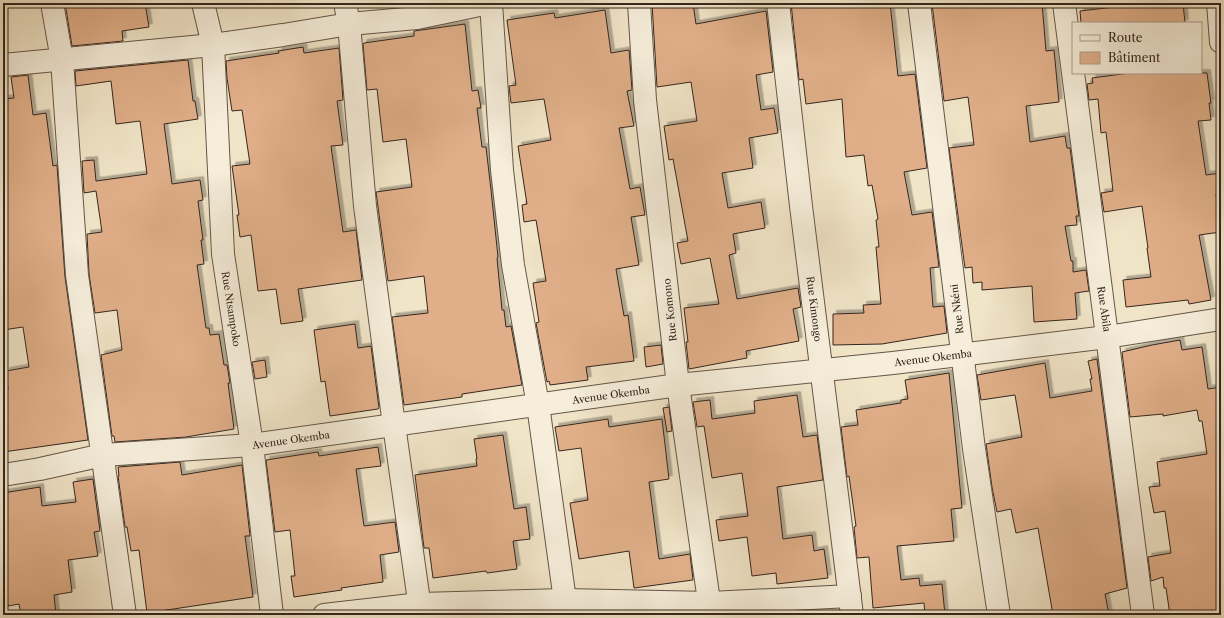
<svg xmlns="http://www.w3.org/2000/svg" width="1224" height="618" font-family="'Libre Caslon Text',serif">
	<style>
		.building { fill: #e0af89; stroke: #35261e; filter: url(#shadow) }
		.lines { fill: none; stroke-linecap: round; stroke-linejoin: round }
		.street-casing { stroke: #645648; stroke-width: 24 }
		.street { stroke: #f6eedb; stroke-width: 22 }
		.labels { text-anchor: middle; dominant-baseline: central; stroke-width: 3.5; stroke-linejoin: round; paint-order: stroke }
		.street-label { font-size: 10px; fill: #35261e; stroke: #f6eedb }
	</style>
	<defs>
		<filter id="shadow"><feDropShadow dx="3.5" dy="-3.5" stdDeviation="0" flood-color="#0004"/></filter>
	</defs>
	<rect width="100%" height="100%" fill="#f1e5c8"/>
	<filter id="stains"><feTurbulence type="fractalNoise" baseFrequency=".005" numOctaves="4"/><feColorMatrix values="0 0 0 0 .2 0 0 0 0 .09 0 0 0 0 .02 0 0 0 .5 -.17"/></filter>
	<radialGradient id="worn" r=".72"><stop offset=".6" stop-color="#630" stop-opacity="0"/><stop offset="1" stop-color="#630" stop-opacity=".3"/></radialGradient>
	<g class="building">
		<polygon points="65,3 145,3 149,27 122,31 123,41 72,46"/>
		<polygon points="652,3 693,3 696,24 766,11 773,72 756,75 761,110 774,108 778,133 749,138 753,168 722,173 728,208 761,202 765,228 733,234 736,253 729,255 737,299 798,288 801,307 793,309 799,341 746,351 747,358 689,369 686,342 688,342 684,308 719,304 710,258 681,264 677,243 688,241 673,159 669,160 664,126 697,121 691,82 657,87"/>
		<polygon points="791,3 890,3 898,76 915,74 927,168 904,172 912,215 932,212 939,267 930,268 933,307 944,306 947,333 882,344 833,345 833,314 864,313 863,305 881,304 876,247 879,247 876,220 878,219 872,185 868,186 864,155 846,157 842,99 806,104 803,79 799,80"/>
		<polygon points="938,3 1042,3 1046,51 1054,50 1059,102 1026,106 1030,142 1065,136 1067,148 1070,148 1079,216 1076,216 1077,225 1065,226 1071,261 1073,261 1073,272 1086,270 1089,291 1075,293 1077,319 1034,322 1032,286 982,290 982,282 973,283 972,267 965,268 949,148 974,145 968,97 944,101 932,4"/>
		<polygon points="1148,3 1183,3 1185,23 1081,23 1080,11"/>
		<polygon points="605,10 611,53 629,50 632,90 627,91 634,126 619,128 630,189 640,187 645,215 631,217 639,265 616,269 624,316 628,315 634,361 586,367 588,380 550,385 549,381 547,382 536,323 539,322 533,283 546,281 536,220 524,222 522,205 527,204 518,146 551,140 544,99 511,103 509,86 516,85 507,20 554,13 555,18"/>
		<polygon points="465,24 472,91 478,90 481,108 477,108 482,147 486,147 491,190 498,257 497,258 502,310 504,310 506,327 511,326 522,385 462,394 462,397 404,405 392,317 428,313 424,276 388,281 376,192 412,187 406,139 383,142 377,89 367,90 363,44 364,43 414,36 414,31"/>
		<polygon points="303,47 304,53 339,48 343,100 337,101 343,145 331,146 343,232 356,230 362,280 298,289 303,321 281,324 276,289 258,291 251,235 240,237 237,215 239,215 232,166 250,164 242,110 232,111 227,78 226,61 279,53 278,51"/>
		<polygon points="188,60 193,101 195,101 198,119 164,124 172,184 200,180 203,200 198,201 203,240 201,240 204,264 197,265 206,328 209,328 210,335 219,334 224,365 227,365 230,383 228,383 234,429 186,437 115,442 114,436 112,436 101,355 122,350 117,310 95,313 89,274 87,234 102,232 96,191 84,193 82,161 94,160 96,181 147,174 140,121 116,124 111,81 76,86 75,71"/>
		<polygon points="1130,73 1207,73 1211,103 1209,103 1211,120 1198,121 1206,175 1221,173 1221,193 1216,194 1221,232 1199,235 1211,300 1189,304 1188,300 1126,307 1123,280 1151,277 1147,248 1148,248 1142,206 1104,212 1101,193 1113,191 1106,132 1101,133 1098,99 1089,100 1087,84 1093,83 1092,78"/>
		<polygon points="28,75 33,115 46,113 53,166 57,165 65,277 88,440 3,452 3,389 8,389 6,371 29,367 23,327 3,330 3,99 14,98 11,77"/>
		<polygon points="355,324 358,348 371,346 379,408 378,409 330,416 325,381 321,382 314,330"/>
		<polygon points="1180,340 1182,350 1202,347 1208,389 1221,387 1221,615 1170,615 1166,588 1164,588 1163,577 1151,581 1148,557 1171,553 1165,511 1154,513 1149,487 1160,486 1157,462 1207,454 1202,421 1199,421 1197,410 1163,416 1163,414 1130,417 1122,352 1152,345"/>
		<polygon points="661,345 663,364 646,367 644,347"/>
		<polygon points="1097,359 1127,588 1105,594 1109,615 1053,615 1038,528 1016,533 1011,509 997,512 992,487 986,444 1022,437 1015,395 981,400 977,375 1045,363 1050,398 1092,391 1090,379 1092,379 1088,361"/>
		<polygon points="265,360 267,377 255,379 252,362"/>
		<polygon points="949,373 962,508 951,509 954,541 897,546 901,580 919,578 920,586 942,584 945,615 925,615 924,603 873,608 869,557 857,558 854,527 856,526 849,476 847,477 841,427 858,425 856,410 901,403 901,400 908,399 905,380"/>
		<polygon points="797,395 803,437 817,435 823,480 777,487 783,539 812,535 814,551 824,549 828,578 777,584 776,573 752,576 747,537 719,541 716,520 748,516 742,473 712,478 704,426 697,427 693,402 710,400 712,419 755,413 754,401"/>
		<polygon points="669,407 672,431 667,432 663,408"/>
		<polygon points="608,419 609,427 662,419 669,479 649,482 659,559 690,554 693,580 634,588 629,551 579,559 570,503 588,500 581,448 559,451 555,427"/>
		<polygon points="503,435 514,509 526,507 530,539 513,541 517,569 487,573 486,571 433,578 429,548 424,548 415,475 477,466 476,459 477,459 474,439"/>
		<polygon points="378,447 381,466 356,469 364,526 395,522 399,552 380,555 383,582 341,588 342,590 294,597 291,576 295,576 290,530 275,532 266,460 318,452 319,456"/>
		<polygon points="180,462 182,475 242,465 250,536 245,536 253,597 147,613 139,550 131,551 127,527 125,527 118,476 119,476 118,467"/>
		<polygon points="93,479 100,531 94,532 98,556 68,560 72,592 54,595 56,615 21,615 19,604 8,606 3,569 3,493 40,487 42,506 76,502 73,482"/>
	</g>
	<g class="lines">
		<defs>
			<g id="street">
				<polyline points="52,3 62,60 77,275 125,615"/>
				<polyline points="203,3 213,45 223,254 252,445 272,615"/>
				<polyline points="345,3 349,24 365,206 394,425 421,615"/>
				<polyline points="491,3 502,170 513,265 538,405 567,615"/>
				<polyline points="639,3 645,100 678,385 711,615"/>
				<polyline points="778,3 801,206 852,615"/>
				<polyline points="919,3 974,449 999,615"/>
				<polyline points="1064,3 1143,615"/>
				<polyline points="1218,3 1221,42"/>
				<polyline points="3,65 213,45 283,35 349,24 417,18 489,3"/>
				<polyline points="3,475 40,469 103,455 252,445 678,385 893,363 1107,337 1221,319"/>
				<polyline points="324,615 420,604 565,600 710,603 850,596"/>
			</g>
		</defs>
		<use href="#street" class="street-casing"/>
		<use href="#street" class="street"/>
	</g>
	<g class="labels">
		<g class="street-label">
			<text transform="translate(231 309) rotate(81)">Rue Ntsampoko</text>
			<text transform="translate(814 309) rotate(83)">Rue Kimongo</text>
			<text transform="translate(957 309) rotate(-97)">Rue Nkéni</text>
			<text transform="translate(1104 309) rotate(82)">Rue Abila</text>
			<text transform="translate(670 310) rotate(-96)">Rue Komono</text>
			<text transform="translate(933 358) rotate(-7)">Avenue Okemba</text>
			<text transform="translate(611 395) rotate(-8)">Avenue Okemba</text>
			<text transform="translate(291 440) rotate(-8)">Avenue Okemba</text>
		</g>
	</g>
	<rect width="1224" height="618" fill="none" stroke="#f1e5c8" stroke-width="16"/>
	<rect x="4" y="4" width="1216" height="610" fill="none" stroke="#35261e" stroke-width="2"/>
	<rect x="8" y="8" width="1208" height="602" fill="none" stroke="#35261e"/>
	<rect x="1072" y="22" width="130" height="52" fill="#f6eedb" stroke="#a99e8f"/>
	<rect x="1080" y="35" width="20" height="6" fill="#f6eedb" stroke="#a99e8f"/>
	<text x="1108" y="42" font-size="12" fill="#35261e">Route</text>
	<rect x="1080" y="52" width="20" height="12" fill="#e0af89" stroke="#a99e8f"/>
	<text x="1108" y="62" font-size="12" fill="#35261e">Bâtiment</text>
	<rect width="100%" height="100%" filter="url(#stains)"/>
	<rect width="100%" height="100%" fill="url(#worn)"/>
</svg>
